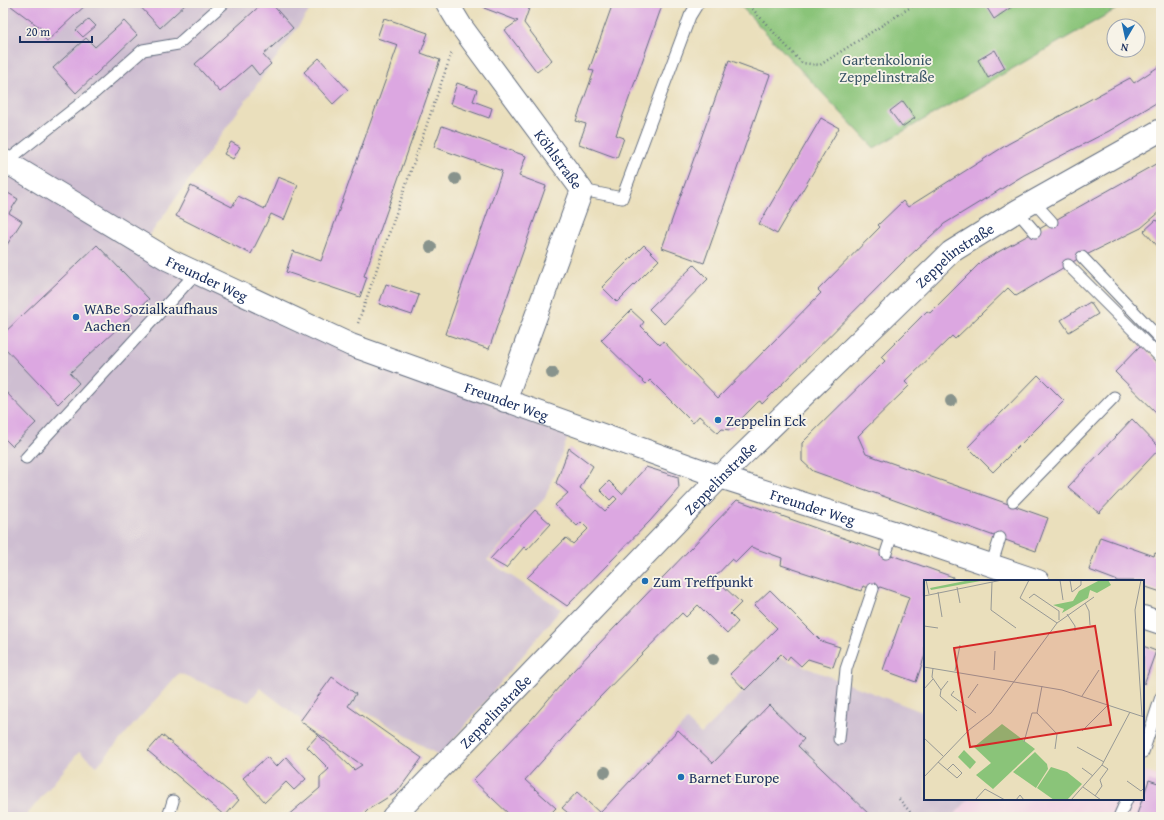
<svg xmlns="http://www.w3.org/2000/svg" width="1164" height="820" font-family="'Gentium Book Plus',serif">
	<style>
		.built { fill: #f1d0e4 }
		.industrial { fill: #cebed1 }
		.green { fill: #8ac479; stroke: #527a6c }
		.building { fill: #dca7e1 }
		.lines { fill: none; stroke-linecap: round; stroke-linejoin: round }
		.lane-casing { stroke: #636d7f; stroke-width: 13 }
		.street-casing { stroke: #636d7f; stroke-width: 24 }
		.path { stroke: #636d7f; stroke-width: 2.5; stroke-dasharray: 1 3; stroke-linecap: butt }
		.lane { stroke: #fff; stroke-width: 11 }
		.street { stroke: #fff; stroke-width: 22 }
		.tree { fill: #88938c }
		.poi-dot { fill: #1f6fb2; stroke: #f7f3e8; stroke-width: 1.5 }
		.labels { text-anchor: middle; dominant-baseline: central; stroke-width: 3.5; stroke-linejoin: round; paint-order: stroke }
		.park-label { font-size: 15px; fill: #375465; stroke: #f7f3e8 }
		.street-label { font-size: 15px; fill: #1b2f5e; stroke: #f7f3e8 }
		.poi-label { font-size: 15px; fill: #1b2f5e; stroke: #f7f3e8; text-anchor: start }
		.inset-road { fill: none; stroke: #979996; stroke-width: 1 }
		.view { fill: #d62828; fill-opacity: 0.15; stroke: #d62828; stroke-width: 2 }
		.inset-edge { fill: none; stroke: #1b2f5e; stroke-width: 2 }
	</style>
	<rect width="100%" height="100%" fill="#f7f3e8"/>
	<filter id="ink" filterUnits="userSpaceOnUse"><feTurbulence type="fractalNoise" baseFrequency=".025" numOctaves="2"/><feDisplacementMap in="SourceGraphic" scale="8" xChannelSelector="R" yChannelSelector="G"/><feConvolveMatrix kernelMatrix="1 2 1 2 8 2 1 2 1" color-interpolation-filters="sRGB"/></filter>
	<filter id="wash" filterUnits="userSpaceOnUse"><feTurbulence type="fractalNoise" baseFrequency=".012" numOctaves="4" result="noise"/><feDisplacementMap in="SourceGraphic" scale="16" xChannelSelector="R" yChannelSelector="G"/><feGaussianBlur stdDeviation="0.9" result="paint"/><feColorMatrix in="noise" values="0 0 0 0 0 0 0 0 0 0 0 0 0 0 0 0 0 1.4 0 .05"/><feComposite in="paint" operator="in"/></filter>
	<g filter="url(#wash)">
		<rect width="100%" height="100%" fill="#eadfbc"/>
		<polygon class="built" points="1143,771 1161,777 1161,817 952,817 969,799 1143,799"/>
		<g class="industrial">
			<polygon points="3,3 315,3 137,253 568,437 545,498 487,560 561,609 440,756 358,707 336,746 260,688 249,702 179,673 97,766 79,752 25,817 3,817"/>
			<polygon points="778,657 925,713 925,799 969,799 952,817 597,817 687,720 701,734"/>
		</g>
		<polygon class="green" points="738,3 1127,3 874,148"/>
		<g id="blocks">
			<g class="building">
				<polygon points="7,3 88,3 47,41 43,37 46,32"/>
				<polygon points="137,3 187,3 160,28"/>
				<polygon points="263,3 271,3 293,28 263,55 271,64 259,75 251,65 220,92 195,64"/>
				<polygon points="486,3 531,3 524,23 552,60 537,72 505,30 518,21 484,8"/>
				<polygon points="613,3 663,3 616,135 624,138 617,158 579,144 586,124 576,121 594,71 589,70"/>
				<polygon points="984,3 1011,3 1013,6 994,19"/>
				<polygon points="384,18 428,33 421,53 440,60 364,276 367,277 360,297 286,272 293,251 321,261 398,45 377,38"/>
				<polygon points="89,19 96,26 83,37 76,30"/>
				<polygon points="124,21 137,35 76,93 53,68 86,38 95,47"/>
				<polygon points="995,50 1005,68 988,78 978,60"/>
				<polygon points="319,58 348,90 333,104 304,72"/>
				<polygon points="729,60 770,75 704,263 662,248"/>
				<polygon points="1161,65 1161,100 1109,131 1024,175 944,224 903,262 762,404 760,401 758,402 730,430 722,429 718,433 699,416 693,423 650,380 646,384 601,340 631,310 644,322 641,326 660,345 663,341 718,398 821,293 818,290 880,227 878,225 903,201 908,207 1008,144 1130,78 1134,83"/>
				<polygon points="457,83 477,90 473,101 492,108 489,118 450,104"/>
				<polygon points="903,101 915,118 902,127 890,111"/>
				<polygon points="821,118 839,128 777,234 759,224"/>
				<polygon points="442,126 526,156 519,176 546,186 489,349 445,334 502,171 434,147"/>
				<polygon points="231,142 240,147 233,159 224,154"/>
				<polygon points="1161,161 1161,211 1141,228 1076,260 1016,296 1008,288 955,339 952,336 905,382 909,386 858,436 866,454 1048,518 1036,551 813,471 802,461 802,443 885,361 881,357 927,311 930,313 982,261"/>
				<polygon points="278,177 298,185 284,220 271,214 251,254 176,216 191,186 232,207 238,196 265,209"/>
				<polygon points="3,190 18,199 9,213 22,221 3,251"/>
				<polygon points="1156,220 1161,226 1161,250 1144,231"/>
				<polygon points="97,245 149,299 70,373 79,383 58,404 3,346 3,334"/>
				<polygon points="644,245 659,260 617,302 602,287"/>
				<polygon points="694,265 708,279 664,324 649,309"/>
				<polygon points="386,284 419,295 412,315 379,304"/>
				<polygon points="1090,302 1098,314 1069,332 1061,320"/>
				<polygon points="1141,345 1161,365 1161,417 1115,372"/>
				<polygon points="1038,375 1064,401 993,472 968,447"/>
				<polygon points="3,389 36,423 12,446 3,437"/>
				<polygon points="1132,419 1160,448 1099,513 1068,487"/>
				<polygon points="569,448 593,466 580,488 605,511 617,499 614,496 610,500 600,490 609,481 622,494 646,467 678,477 679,488 650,521 567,606 527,578 566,538 573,544 588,529 581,522 577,526 555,505 568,493 556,483"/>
				<polygon points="737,500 953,577 952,581 925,581 925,655 916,682 883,670 909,597 880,587 878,591 863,586 861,591 781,565 782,558 751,547 736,562 732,559 711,581 716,585 719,582 741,603 730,614 738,622 727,634 698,605 686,617 682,613 598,699 525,780 556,808 547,817 512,817 473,780 529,722 571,673"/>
				<polygon points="535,510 551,524 527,550 524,547 506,568 490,559"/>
				<polygon points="1100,537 1154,556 1155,553 1161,555 1161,592 1143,586 1143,581 1118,581 1089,570"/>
				<polygon points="770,590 821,641 840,647 833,667 808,659 801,666 790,656 787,660 781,654 745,690 730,674 777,628 754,605"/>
				<polygon points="1143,646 1156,651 1144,684 1143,683"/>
				<polygon points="332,677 356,694 348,706 422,758 398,791 369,809 361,817 286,817 320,788 320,777 329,769 307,747 318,735 354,770 362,765 300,721"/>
				<polygon points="769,705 804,739 798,746 872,817 573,817 562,808 577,792 600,813 678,730 713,763"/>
				<polygon points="162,735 239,800 225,816 148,751"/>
				<polygon points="267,757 276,767 286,757 306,779 294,790 286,782 265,802 243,778"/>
				<polygon points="1149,780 1161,784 1161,817 1136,817"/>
			</g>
		</g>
	</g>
	<g filter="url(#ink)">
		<use href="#blocks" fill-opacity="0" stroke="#636d7f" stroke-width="1"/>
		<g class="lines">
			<defs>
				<g id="lane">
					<polyline points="6,162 94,93 143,50 178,44 224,3"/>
					<polyline points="582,190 622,198 690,16 698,3"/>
					<polyline points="1034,202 1052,222"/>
					<polyline points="1017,211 1035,232"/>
					<polyline points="1082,257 1161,340"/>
					<polyline points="1068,265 1161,358"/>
					<polyline points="26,458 196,273"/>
					<polyline points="1013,501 1114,397"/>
					<polyline points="886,553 893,532"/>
					<polyline points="991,566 1000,538"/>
					<polyline points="839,739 846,669 873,589"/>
					<polyline points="1143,752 1161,697"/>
					<polyline points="168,817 173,801"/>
					<polyline points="1119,817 1127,799"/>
				</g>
				<g id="street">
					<path id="s1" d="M447 3 461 26 582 190 505 401"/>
					<path id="s2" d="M3 160 169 260 351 345 720 477 893 532 1038 581"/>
					<polyline points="1143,617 1161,623"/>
					<path id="s3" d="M393 817 720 477 951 252 1017 211 1161 130"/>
				</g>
			</defs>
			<use href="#lane" class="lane-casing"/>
			<use href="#street" class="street-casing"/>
			<g class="path">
				<polyline points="747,3 802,63 820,65 917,3"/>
				<polyline points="358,323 452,52"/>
				<polyline points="899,799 910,812 910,817"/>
			</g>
			<use href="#lane" class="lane"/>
			<use href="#street" class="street"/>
		</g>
		<g class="tree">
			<circle cx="455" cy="179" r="6"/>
			<circle cx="431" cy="247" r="6"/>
			<circle cx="552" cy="373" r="6"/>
			<circle cx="951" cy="401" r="6"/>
			<circle cx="713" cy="659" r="6"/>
			<circle cx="605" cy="772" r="6"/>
		</g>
	</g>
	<g class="poi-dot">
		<circle cx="76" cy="317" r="4"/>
		<circle cx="718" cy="420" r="4"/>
		<circle cx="645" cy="581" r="4"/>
		<circle cx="681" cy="777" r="4"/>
	</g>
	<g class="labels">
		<g class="park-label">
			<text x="887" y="59">Gartenkolonie<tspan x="887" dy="17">Zeppelinstraße</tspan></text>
		</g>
		<g class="street-label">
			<text stroke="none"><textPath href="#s1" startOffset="192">Köhlstraße</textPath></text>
			<text stroke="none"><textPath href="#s3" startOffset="795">Zeppelinstraße</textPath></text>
			<text stroke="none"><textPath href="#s2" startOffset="236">Freunder Weg</textPath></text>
			<text stroke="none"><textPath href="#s2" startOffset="560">Freunder Weg</textPath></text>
			<text stroke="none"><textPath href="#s3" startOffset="471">Zeppelinstraße</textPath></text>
			<text stroke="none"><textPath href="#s2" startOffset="884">Freunder Weg</textPath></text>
			<text stroke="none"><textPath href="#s3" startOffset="147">Zeppelinstraße</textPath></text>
		</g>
		<g class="poi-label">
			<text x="84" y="308">WABe Sozialkaufhaus<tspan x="84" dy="17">Aachen</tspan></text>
			<text x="726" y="420">Zeppelin Eck</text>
			<text x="653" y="581">Zum Treffpunkt</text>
			<text x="689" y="777">Barnet Europe</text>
		</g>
	</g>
	<g transform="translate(924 580)">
		<rect width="220" height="220" fill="#eadfbc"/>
		<path d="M46 0H62L7 10 6 8ZM176 0H184L187 5 173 13 166 10 164 18 138 33 140 29 129 25 149 21 155 11ZM78 144 111 169 69 209 52 195 67 183 50 167ZM40 170 52 182 46 189 34 177ZM111 172 123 184 124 189 112 208 89 192ZM127 187 143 192 158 204 143 220H130L113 208Z" fill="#8ac479"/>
		<path class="inset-road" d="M2 0 5 14M105 0 96 18 133 43M136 0 139 20M146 0 148 12 157 5V0M217 0 211 30 218 136M68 2 67 30 92 48M33 7 36 23M14 12 18 37M0 16 78 0M105 18 110 14 135 31V40M161 23 165 31 166 45M143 34 151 46V51M0 46 14 48M0 87 138 110 220 137M9 88 8 97 17 110M70 90 71 71M31 91 36 65M24 101 17 110 16 116 33 131M118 106 113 133 133 154 131 169M0 109 9 99M30 111 27 115 52 133M158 116 175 90M44 118 54 104M158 151 183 126M0 158 19 176M100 162 108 133H113M153 167 180 182M14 182 33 198 38 193 29 184 23 190M158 188 169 196M0 197 45 150 67 133 133 43 170 17M203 201 217 211 220 208M159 207 177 220M171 216 178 206 176 200 184 189 178 185M51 220 61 209 81 220M92 220 96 215 100 220M147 220 178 185 206 132"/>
		<path class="view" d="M171 46 187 145 46 167 30 68Z"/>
		<rect width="220" height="220" class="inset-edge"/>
	</g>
	<rect width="1164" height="820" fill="none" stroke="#f7f3e8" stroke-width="16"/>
	<g transform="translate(1126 38) rotate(189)"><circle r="19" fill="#f7f3e8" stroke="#9fa5b1"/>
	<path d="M0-3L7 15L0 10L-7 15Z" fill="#1f6fb2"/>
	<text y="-6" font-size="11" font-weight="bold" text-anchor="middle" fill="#1b2f5e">N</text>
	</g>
	<path d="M20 36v6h72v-6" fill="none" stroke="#1b2f5e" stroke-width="2"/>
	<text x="26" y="36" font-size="12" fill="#1b2f5e" stroke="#f7f3e8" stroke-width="3" paint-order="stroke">20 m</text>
</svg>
